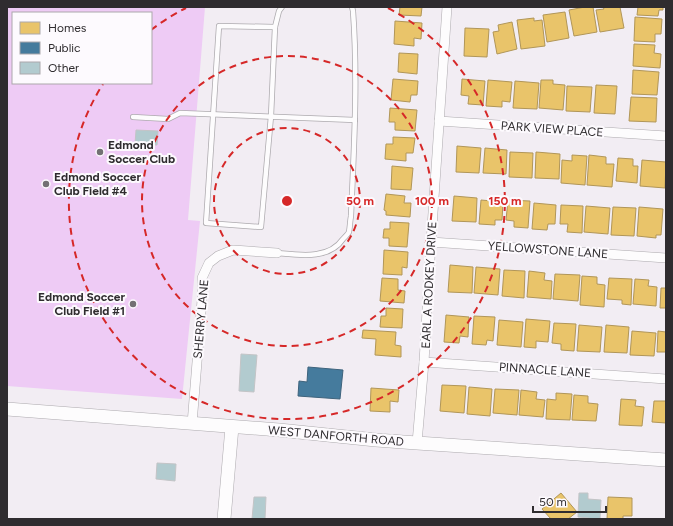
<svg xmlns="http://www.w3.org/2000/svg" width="673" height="526" font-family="Figtree,sans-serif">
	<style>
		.green { fill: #eecbf5; fill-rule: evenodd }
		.homes { fill: #e9c46a; stroke: #b19658 }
		.public { fill: #457b9d; stroke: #3e637c }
		.building { fill: #b2cbcf; stroke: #c3c4c6 }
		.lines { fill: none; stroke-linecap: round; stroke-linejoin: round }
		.lane-casing { stroke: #adaaae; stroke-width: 6 }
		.street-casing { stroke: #adaaae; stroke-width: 10 }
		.secondary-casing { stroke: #adaaae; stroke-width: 14 }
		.lane { stroke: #fdfcfd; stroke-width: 4.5 }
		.street { stroke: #fdfcfd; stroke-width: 9 }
		.secondary { stroke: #fdfcfd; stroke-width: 13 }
		.ring { fill: none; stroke: #d62828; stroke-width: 2; stroke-dasharray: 7 5 }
		.poi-dot { fill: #737074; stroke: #fdfafe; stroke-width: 1.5 }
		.labels { text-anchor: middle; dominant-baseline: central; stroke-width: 4; stroke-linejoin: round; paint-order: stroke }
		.street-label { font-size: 12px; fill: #2f2c2f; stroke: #fdfafe }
		.poi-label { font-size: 12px; font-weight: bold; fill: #2f2c2f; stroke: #fdfafe; text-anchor: start }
		.centre { fill: #d62828; stroke: #fdfafe; stroke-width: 2 }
		.ring-label { font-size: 12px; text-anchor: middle; font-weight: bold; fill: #d62828; stroke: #fdfafe; stroke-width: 4; stroke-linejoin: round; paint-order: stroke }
	</style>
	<rect width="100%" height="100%" fill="#f2edf3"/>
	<path class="green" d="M7 7H205L188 220 200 221 182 399 7 386ZM13 13H151V83H13Z"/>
	<g class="homes">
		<polygon points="400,7 422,7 421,16 399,15"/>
		<polygon points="585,7 593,7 597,32 574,36 569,10"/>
		<polygon points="603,7 620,7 624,28 600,32 596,10 604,9"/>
		<polygon points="638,7 663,7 663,10 659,10 658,16 637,15"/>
		<polygon points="565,12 569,38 547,42 543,15"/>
		<polygon points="635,17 662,19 661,34 655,34 655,42 634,41"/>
		<polygon points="534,18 534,21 542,20 545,46 521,49 517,20"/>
		<polygon points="395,21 422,23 421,39 414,38 414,46 394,44"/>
		<polygon points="512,22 517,49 497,54 493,32 499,31 498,25"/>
		<polygon points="465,28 489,29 487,57 464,56"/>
		<polygon points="634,44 655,45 654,53 661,54 660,68 633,66"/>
		<polygon points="399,53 418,54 417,74 398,72"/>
		<polygon points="633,70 659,72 657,95 632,94"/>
		<polygon points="393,79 418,81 417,95 411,95 410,102 391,100"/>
		<polygon points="462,79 485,81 483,105 468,104 469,96 461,95"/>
		<polygon points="488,80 512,82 510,102 502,101 502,107 486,106"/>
		<polygon points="541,80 553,80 553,84 565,85 563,110 539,108"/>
		<polygon points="515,81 539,83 537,109 513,108"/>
		<polygon points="596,85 617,86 615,114 594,113"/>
		<polygon points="567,86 592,87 590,112 566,111"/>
		<polygon points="631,97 657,98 656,122 629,121"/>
		<polygon points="390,108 417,110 415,131 395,130 395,122 389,122"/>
		<polygon points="393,137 415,138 413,153 406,153 406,161 385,159 386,144 393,144"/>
		<polygon points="457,146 481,148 479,173 456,172"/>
		<polygon points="485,148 507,150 506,174 483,173"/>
		<polygon points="510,152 533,153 532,178 509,177"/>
		<polygon points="536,152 560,154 559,179 535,178"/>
		<polygon points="572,155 587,156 585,185 561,183 562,160 572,161"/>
		<polygon points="589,155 606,157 606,164 614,164 612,187 587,185"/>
		<polygon points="618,158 633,159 633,166 638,166 637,183 616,181"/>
		<polygon points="642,160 666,162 665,188 640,186"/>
		<polygon points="392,166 413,168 411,190 391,189"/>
		<polygon points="386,194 405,196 404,203 411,203 410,217 386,215 386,211 384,210"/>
		<polygon points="454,196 477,198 476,222 452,221"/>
		<polygon points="481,200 503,202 502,220 495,220 495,225 479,224"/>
		<polygon points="508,200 530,201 528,228 514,227 514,221 506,220"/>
		<polygon points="534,203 556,205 555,224 548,224 547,230 532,229"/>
		<polygon points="561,205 583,206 582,233 567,232 568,224 560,224"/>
		<polygon points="586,206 610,208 608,234 584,232"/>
		<polygon points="613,207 636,208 634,236 611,235"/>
		<polygon points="639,207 663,209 661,235 656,235 656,238 637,236"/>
		<polygon points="390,222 409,223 407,247 389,246 389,238 383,238 384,229 390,229"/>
		<polygon points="384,250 408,252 407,268 402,267 402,275 383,274"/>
		<polygon points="450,265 473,267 472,293 448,292"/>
		<polygon points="476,267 500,269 498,295 474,293"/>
		<polygon points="504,270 525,271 524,298 502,296"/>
		<polygon points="529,271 545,273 544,280 552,281 551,299 527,297"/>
		<polygon points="555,274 580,275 578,301 553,299"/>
		<polygon points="582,276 597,277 597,284 605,285 604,307 580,305"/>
		<polygon points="382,278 398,279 398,290 405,291 404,303 380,301"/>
		<polygon points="609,278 632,279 631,305 622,304 622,300 607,299"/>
		<polygon points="635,279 649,280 648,286 657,287 656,306 633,304"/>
		<polygon points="661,288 666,288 666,308 660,308"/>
		<polygon points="386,308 403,309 402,328 380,327 381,316 386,316"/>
		<polygon points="446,315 469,317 468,337 460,336 459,343 444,342"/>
		<polygon points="474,316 495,317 493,341 487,340 486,345 472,344"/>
		<polygon points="526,319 550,321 548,342 536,341 536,348 524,347"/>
		<polygon points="499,320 523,322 521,347 497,345"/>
		<polygon points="554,323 576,324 574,351 561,350 561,344 552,343"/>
		<polygon points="579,325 602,327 600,352 577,351"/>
		<polygon points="606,325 629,327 627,353 604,352"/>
		<polygon points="363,330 396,332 395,345 401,346 401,357 375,355 376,339 362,338"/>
		<polygon points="632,331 656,333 654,356 630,355"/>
		<polygon points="658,331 666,332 666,352 657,352"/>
		<polygon points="442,385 466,386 464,413 440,411"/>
		<polygon points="469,387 492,389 490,416 467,414"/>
		<polygon points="371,388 399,390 398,402 390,401 390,412 370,411"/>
		<polygon points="495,389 519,390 517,415 493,413"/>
		<polygon points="521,390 537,392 536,399 545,400 543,417 519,415"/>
		<polygon points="556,393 572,394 570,420 546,419 547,399 556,400"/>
		<polygon points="574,395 588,396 588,403 598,404 596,421 572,420"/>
		<polygon points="621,399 636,400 635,406 644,407 642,426 619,425"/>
		<polygon points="654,401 666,401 666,423 652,422"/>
		<polygon points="561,493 577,512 568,519 551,519 542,509"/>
		<polygon points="608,497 632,498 632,516 623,516 623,519 607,519"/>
	</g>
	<polygon class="public" points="308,367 343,370 340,399 298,396 299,381 307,382"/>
	<g class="building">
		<polygon points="136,130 158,131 157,145 135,144"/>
		<polygon points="241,354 257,355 254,392 239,391"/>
		<polygon points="157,463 176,464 175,481 156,479"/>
		<polygon points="579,493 588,493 588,499 601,500 600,519 589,519 589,518 578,517"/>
		<polygon points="254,497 266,497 265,519 252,519"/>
	</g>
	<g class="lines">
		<defs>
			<g id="lane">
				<polygon points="219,26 275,27 271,116 261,227 206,223"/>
				<polyline points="275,27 279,11 282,7"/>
				<polyline points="133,117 168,119 180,113 355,120"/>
				<path d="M277 253C299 255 329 260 343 239 345 237 348 234 349 232 350 227 350 221 351 216 354 148 358 79 353 11L352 7"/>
			</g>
			<g id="street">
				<polyline points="439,121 666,136"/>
				<polyline points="431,242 666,258"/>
				<polyline points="424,362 666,379"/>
				<polyline points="192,424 202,300 202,278 209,263 218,256 233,250 277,253"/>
				<polyline points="417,443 424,362 431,242 447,7"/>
			</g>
			<g id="secondary">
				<polyline points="7,409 279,430 376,440 417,443 666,460"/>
				<polyline points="224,519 232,427"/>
			</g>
		</defs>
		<use href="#lane" class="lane-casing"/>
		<use href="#street" class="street-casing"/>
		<use href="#secondary" class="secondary-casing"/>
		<use href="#lane" class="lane"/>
		<use href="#street" class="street"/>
		<use href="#secondary" class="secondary"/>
	</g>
	<g class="ring">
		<circle cx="287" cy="201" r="73"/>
		<circle cx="287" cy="201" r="145"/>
		<path d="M151 30A218 218 0 0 1 186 8M388 8A218 218 0 1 1 103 84"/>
	</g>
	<g class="poi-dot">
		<circle cx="100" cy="152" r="4"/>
		<circle cx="46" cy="184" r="4"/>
		<circle cx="133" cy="304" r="4"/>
	</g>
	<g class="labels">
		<g class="street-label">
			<text transform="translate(552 129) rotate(4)">PARK VIEW PLACE</text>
			<text transform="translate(548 250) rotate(4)">YELLOWSTONE LANE</text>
			<text transform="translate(429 285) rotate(-87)">EARL A RODKEY DRIVE</text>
			<text transform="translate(201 319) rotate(-85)">SHERRY LANE</text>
			<text transform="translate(545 370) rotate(4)">PINNACLE LANE</text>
			<text transform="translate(336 436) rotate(5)">WEST DANFORTH ROAD</text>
		</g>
		<g class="poi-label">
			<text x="108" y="145">Edmond<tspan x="108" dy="14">Soccer Club</tspan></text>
			<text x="54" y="177">Edmond Soccer<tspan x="54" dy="14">Club Field #4</tspan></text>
			<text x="125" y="297" text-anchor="end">Edmond Soccer<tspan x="125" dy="14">Club Field #1</tspan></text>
		</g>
	</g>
	<circle cx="287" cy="201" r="6" class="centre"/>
	<g class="ring-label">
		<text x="360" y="205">50 m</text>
		<text x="432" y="205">100 m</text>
		<text x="505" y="205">150 m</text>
	</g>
	<rect width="673" height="526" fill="none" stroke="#2f2c2f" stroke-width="16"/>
	<rect x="12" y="12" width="140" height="72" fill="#fdfafe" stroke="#aba8ab"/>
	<rect x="20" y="22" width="20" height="12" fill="#e9c46a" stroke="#aba8ab"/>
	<text x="48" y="32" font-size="12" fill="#2f2c2f">Homes</text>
	<rect x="20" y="42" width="20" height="12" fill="#457b9d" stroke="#aba8ab"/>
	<text x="48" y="52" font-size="12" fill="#2f2c2f">Public</text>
	<rect x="20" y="62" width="20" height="12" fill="#b2cbcf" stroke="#aba8ab"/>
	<text x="48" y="72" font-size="12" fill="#2f2c2f">Other</text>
	<path d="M533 506v6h73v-6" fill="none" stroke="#2f2c2f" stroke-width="2"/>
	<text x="539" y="506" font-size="12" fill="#2f2c2f" stroke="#fdfafe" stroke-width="3" paint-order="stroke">50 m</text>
</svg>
